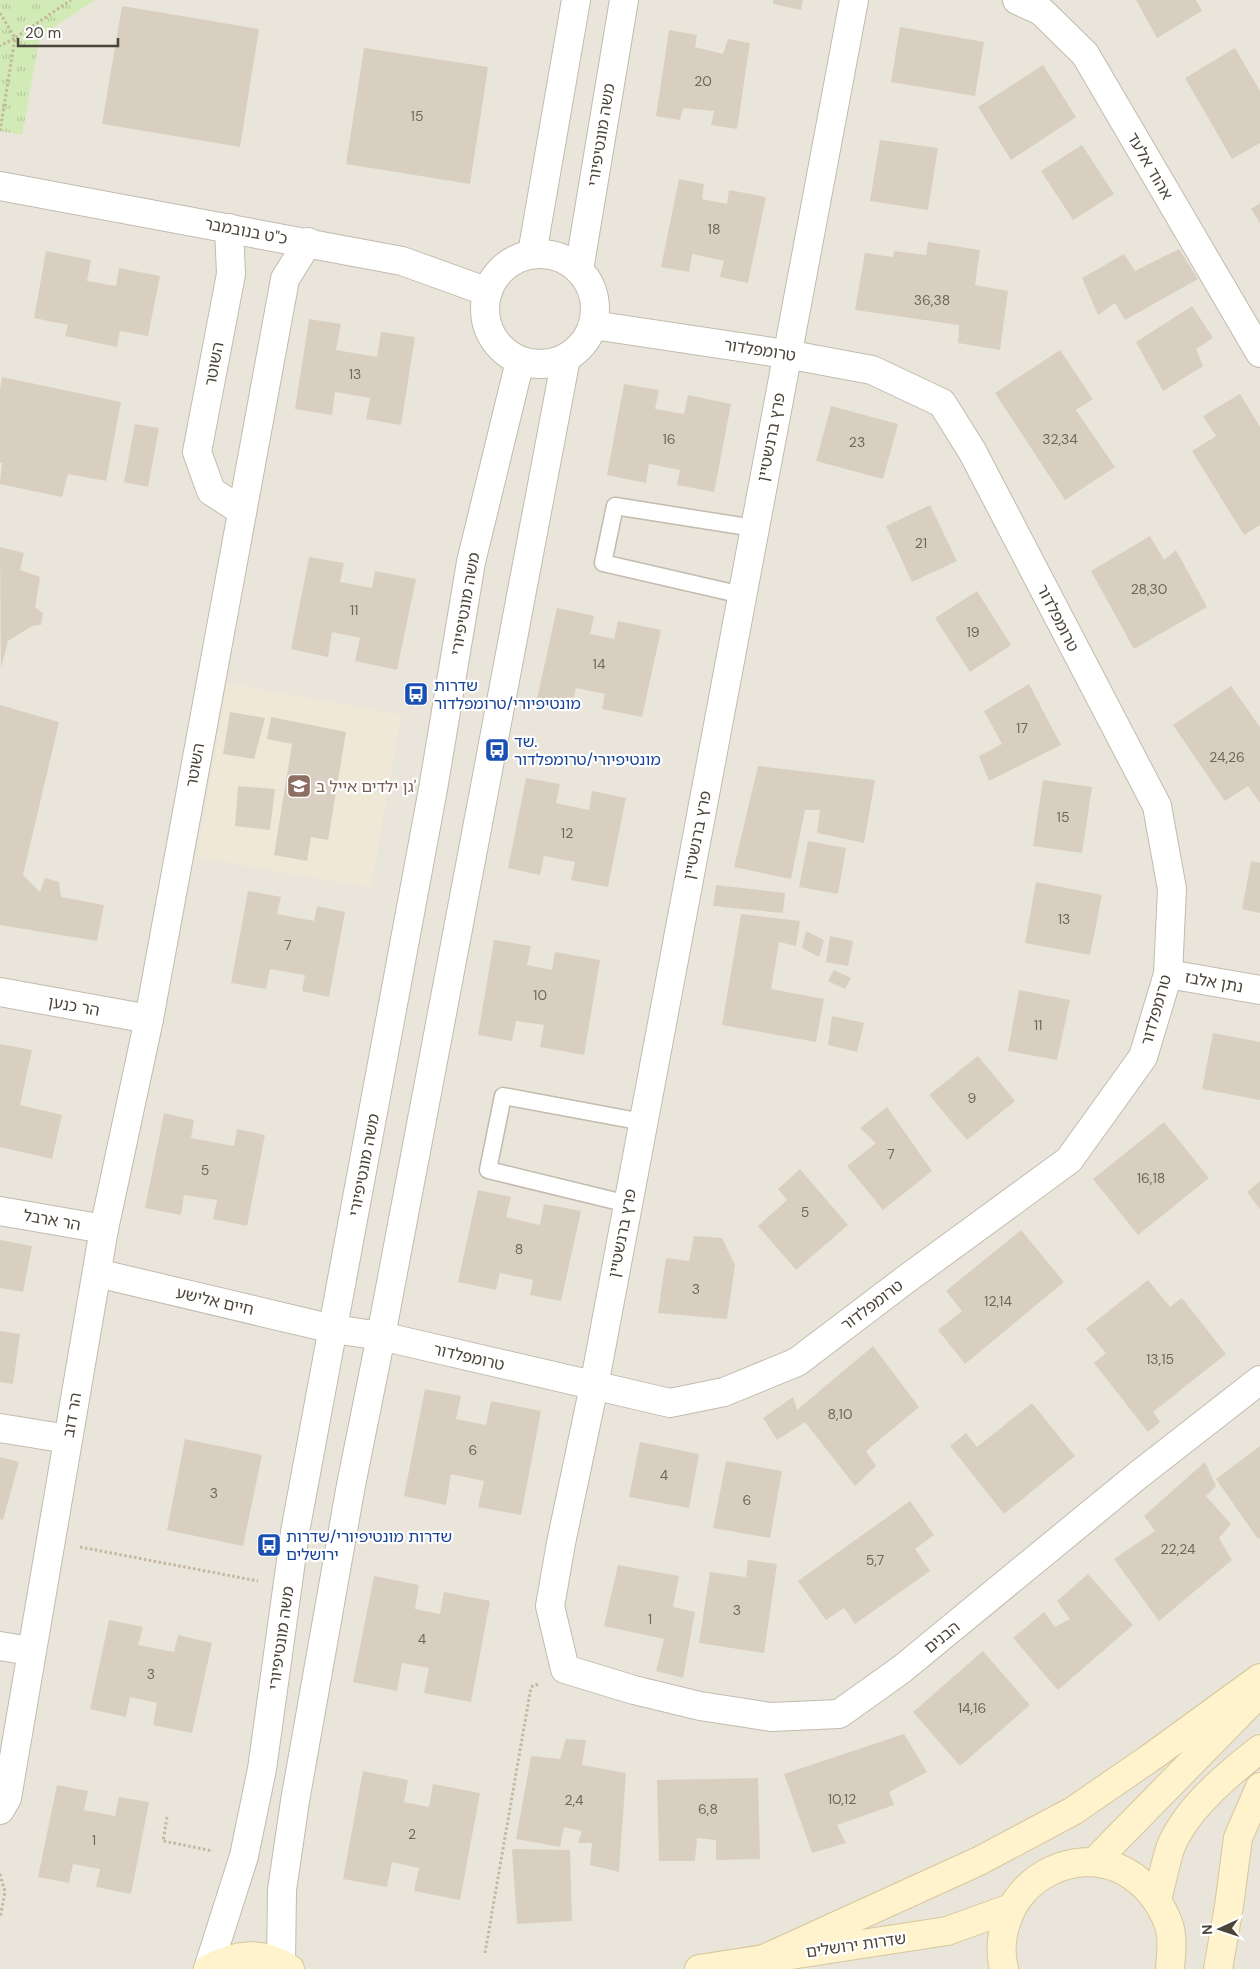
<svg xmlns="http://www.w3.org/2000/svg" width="1260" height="1969" font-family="'DM Sans','Noto Sans Hebrew',sans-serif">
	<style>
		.residential { fill: #eae5da }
		.education { fill: #efe8d6 }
		.grass { fill: url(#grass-tufts) }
		.building { fill: #d8cfc1 }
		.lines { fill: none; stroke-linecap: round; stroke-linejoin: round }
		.service-casing { stroke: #c2bbae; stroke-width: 19 }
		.minor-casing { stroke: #c2bbae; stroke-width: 30 }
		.tertiary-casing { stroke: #c2bbae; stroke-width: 30 }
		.secondary-casing { stroke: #d6c79b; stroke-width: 30 }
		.path { stroke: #c4b79f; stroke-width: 3; stroke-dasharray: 2.5 2.5; stroke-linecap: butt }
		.service { stroke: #fff; stroke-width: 16 }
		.minor { stroke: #fff; stroke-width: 28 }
		.tertiary { stroke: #fff; stroke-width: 28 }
		.secondary { stroke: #fff3cd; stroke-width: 28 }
		.labels { text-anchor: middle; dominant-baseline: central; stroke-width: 4.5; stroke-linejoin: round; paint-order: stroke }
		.number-label { font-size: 14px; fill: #6e675b }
		.street-label { font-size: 16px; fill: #4b4439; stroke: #fff }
		.transit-label { font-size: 16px; fill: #164399; stroke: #fff; text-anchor: start }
		.education-label { font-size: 16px; fill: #785e54; stroke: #fff; text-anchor: start }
	</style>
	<defs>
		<pattern id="grass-tufts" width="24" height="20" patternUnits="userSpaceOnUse" patternTransform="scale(1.25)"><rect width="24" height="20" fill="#d2eab5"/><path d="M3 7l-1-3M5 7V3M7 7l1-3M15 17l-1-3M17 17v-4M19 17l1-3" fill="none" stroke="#b6ca9c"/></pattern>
	</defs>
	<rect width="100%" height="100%" fill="#f6f3ec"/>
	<rect class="residential" x="0" y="0" width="1260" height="1969"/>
	<polygon class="education" points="227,683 401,715 371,888 197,857"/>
	<polygon class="grass" points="0,0 95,0 40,36 22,135 0,131"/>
	<g class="building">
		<polygon points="773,0 803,0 801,10 773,4"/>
		<polygon points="1136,0 1196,0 1202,11 1157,38"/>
		<polygon points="122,6 259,29 240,147 102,124"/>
		<polygon points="900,27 984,42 975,96 891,82"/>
		<polygon points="669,30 697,35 695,47 723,54 728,39 750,43 737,129 711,125 714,111 683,108 680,120 656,116"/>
		<polygon points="364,48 488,67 470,184 346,164"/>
		<polygon points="1235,48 1260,91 1260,143 1232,159 1185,78"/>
		<polygon points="1043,65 1076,117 1011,160 978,107"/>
		<polygon points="880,140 938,148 928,210 870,201"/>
		<polygon points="1082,145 1114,194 1073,220 1041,171"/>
		<polygon points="679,179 704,184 702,199 727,204 729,190 766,197 748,283 720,277 724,261 692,254 689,272 661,267"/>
		<polygon points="1260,203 1260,223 1251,209"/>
		<polygon points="928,242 980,250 975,285 1008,291 1000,350 958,343 959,325 855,310 865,253 893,257 894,251 926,255"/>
		<polygon points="1179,249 1198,279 1125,320 1115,303 1098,315 1082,278 1124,254 1135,271"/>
		<polygon points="46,251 91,260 87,281 116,286 119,268 160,276 148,336 120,331 117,347 65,336 68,325 34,318"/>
		<polygon points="1192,306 1213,338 1196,349 1203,366 1163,391 1136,342"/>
		<polygon points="309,319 341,324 336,350 377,357 381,332 415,337 401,425 366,419 370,398 335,392 332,415 295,409"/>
		<polygon points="1060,350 1093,399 1076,410 1115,467 1065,500 995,393"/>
		<polygon points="2,377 121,402 106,481 68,474 62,497 0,484 2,463 0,463 0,389"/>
		<polygon points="624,384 659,390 655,409 684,414 688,395 731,404 714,492 677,485 680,470 649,464 646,483 607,475"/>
		<polygon points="1240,394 1260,427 1260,525 1244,535 1192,451 1216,436 1203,416"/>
		<polygon points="831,406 898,424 883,479 816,461"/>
		<polygon points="135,424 159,428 148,487 124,482"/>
		<polygon points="930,505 957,561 912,582 886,526"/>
		<polygon points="1150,536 1164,560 1176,550 1207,607 1134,649 1091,571"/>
		<polygon points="0,547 24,553 20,570 40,577 35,607 43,613 41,625 32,626 8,641 1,668"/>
		<polygon points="309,557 344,563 340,582 372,588 375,571 416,579 397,670 355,661 360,638 332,632 328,657 291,649"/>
		<polygon points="977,591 1011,645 970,672 935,618"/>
		<polygon points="557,608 594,616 590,634 614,639 618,621 661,630 642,717 602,709 605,694 576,688 572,707 537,699"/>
		<polygon points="1029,684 1061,745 989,781 979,756 1002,744 984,711"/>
		<polygon points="1231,686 1260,727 1260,803 1248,786 1225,801 1173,725"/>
		<polygon points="0,705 59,722 23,875 40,892 45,878 59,882 61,897 104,905 97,941 0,925"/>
		<polygon points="230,712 265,718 254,759 223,754"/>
		<polygon points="271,717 346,732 328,840 311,837 307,861 274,855 292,744 267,739"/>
		<polygon points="758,766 875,780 864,843 817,833 820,810 805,810 791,879 734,867"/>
		<polygon points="526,778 560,784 556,803 589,810 592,791 626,798 608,887 571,880 575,862 544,856 540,875 508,868"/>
		<polygon points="1043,780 1092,787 1082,853 1033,846"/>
		<polygon points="238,786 275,789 270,830 235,826"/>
		<polygon points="808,841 846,848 838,894 799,887"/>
		<polygon points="1251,861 1260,863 1260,913 1242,909"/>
		<polygon points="1036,882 1102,895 1090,955 1025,943"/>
		<polygon points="716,885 785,893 783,913 713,906"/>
		<polygon points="248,891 281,897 277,914 314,921 317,906 345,912 329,997 302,991 305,975 270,969 266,989 231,983"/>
		<polygon points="741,914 800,921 796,946 779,942 771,989 824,999 816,1042 722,1025"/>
		<polygon points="806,931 824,940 819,957 802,948"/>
		<polygon points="830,936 853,941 848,966 826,962"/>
		<polygon points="494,940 531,946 527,965 552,970 555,952 600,960 584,1055 540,1047 544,1025 516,1021 512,1041 478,1035"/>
		<polygon points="834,970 851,978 845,989 828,981"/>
		<polygon points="1019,990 1070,1000 1057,1060 1008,1051"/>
		<polygon points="832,1016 864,1023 857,1052 828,1045"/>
		<polygon points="1213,1033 1260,1042 1260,1100 1202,1089"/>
		<polygon points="0,1044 32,1050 20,1105 62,1115 52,1159 0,1147"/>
		<polygon points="978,1056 1015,1101 967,1140 929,1095"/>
		<polygon points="887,1107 932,1171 883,1210 847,1166 876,1143 860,1128"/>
		<polygon points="164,1113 194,1120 191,1138 234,1146 237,1129 265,1135 247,1226 213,1219 217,1200 184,1195 181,1215 145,1208"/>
		<polygon points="1164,1122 1209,1178 1138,1235 1093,1179"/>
		<polygon points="800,1169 848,1225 796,1270 758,1226 787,1200 778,1189"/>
		<polygon points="1260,1181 1260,1209 1247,1192"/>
		<polygon points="478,1190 511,1197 506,1217 540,1225 544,1204 581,1211 561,1301 530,1295 533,1280 500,1273 496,1290 458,1282"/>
		<polygon points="1021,1230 1064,1282 965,1364 938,1330 962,1311 946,1291"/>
		<polygon points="694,1236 722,1238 735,1265 727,1319 658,1313 666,1258 689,1261"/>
		<polygon points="0,1240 32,1246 23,1292 0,1288"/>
		<polygon points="1148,1280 1170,1307 1182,1298 1226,1354 1153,1412 1160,1422 1148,1432 1094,1363 1106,1353 1086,1329"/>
		<polygon points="0,1331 20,1334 13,1384 0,1382"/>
		<polygon points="873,1346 919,1407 866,1451 876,1466 855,1486 805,1422 777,1440 763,1418 793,1397 797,1410"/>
		<polygon points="425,1389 461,1396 456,1419 486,1425 491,1401 541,1411 521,1515 478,1507 484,1481 451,1474 446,1505 404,1496"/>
		<polygon points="1032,1403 1075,1456 1004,1514 950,1446 966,1433 977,1447"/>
		<polygon points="185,1439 262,1455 243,1546 167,1530"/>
		<polygon points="640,1442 699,1454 689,1508 629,1497"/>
		<polygon points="1260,1446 1260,1538 1258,1539 1216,1479"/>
		<polygon points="0,1457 19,1462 3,1520 0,1519"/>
		<polygon points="726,1461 782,1471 770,1538 713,1528"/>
		<polygon points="1205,1462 1216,1486 1206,1496 1231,1524 1219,1538 1232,1560 1159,1621 1114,1559 1155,1531 1144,1516"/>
		<polygon points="910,1501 934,1535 915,1549 930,1571 855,1624 844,1608 826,1620 798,1581"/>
		<polygon points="748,1560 777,1564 764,1653 699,1643 710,1572 746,1577"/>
		<polygon points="618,1565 679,1576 673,1607 695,1612 683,1678 656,1671 664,1639 604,1626"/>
		<polygon points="1088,1574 1133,1625 1058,1690 1013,1638 1044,1612 1055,1627 1070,1619 1057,1601"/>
		<polygon points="374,1576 419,1585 415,1609 440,1614 444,1592 490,1601 471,1702 424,1693 429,1668 402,1663 397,1691 353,1682"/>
		<polygon points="109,1620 143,1627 138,1645 174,1652 178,1635 212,1643 192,1733 153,1725 157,1703 130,1697 126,1717 90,1709"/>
		<polygon points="983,1651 1030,1705 960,1766 913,1712"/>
		<polygon points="904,1734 927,1772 889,1792 894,1805 837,1825 846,1843 812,1853 784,1774"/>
		<polygon points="566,1739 586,1740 582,1765 626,1773 619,1872 590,1865 592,1843 578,1843 582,1831 564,1827 560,1847 516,1839 531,1756 560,1759"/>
		<polygon points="363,1771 408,1780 404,1802 429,1807 433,1784 480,1793 460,1900 414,1891 419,1868 392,1862 387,1887 343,1879"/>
		<polygon points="758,1778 760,1859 716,1860 716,1840 697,1838 695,1861 659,1861 657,1780"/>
		<polygon points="57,1785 88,1791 84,1810 115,1816 119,1797 149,1802 131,1894 96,1887 100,1869 73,1864 69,1883 38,1877"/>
		<polygon points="512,1849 570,1850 572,1921 517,1924"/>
	</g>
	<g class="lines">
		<defs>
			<g id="service">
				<polyline points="742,595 603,563 615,506 754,528"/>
				<polyline points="628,1204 488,1170 503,1096 643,1122"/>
			</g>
			<g id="minor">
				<polyline points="854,0 594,1386 561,1543 550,1606 565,1669 634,1690 700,1706 771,1717 839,1714 902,1669 1137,1476 1260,1380"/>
				<polyline points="1017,0 1041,11 1085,54 1260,353"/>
				<polyline points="0,186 402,261 488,292"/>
				<polyline points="229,228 231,274 197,452 211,491 242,511"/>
				<polyline points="1168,974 1260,990"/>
				<polyline points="0,992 149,1019"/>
				<polyline points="0,1211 104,1229"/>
				<polyline points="97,1273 333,1329 381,1336 670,1403 724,1392 797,1362 905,1280 1069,1160 1143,1057 1168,974 1172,889 1157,806 972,451 942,403 872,370 786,354 593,325"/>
				<polyline points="0,1428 68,1439"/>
				<polyline points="0,1646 31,1651"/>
				<polyline points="0,1810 7,1798 104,1229 149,1019 285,279 308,242"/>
			</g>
			<g id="tertiary">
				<polyline points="532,254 576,0"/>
				<circle cx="540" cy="309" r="55"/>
				<polyline points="579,270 624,0"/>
				<polyline points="281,1963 282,1890 295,1801 351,1485 381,1336 566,358"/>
				<polyline points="208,1969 244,1856 262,1769 295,1532 433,789 471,562 520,361"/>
			</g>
			<g id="secondary">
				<polyline points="1094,1862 1254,1699"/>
				<path d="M1157 1899C1162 1882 1165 1863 1171 1846 1187 1808 1228 1774 1260 1749"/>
				<polyline points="766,1958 979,1861 1073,1811 1150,1758 1260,1678"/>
				<path d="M208 1969C236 1954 262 1950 290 1969"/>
				<polyline points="699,1969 947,1931 1011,1908"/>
				<path d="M1004 1969C1000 1953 1001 1936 1007 1920 1021 1876 1074 1850 1118 1868 1141 1878 1158 1898 1167 1920 1174 1935 1171 1953 1170 1969"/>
				<polyline points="1218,1969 1229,1906 1238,1838 1260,1787"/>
			</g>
		</defs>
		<use href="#service" class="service-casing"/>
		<use href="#minor" class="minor-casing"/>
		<use href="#tertiary" class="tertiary-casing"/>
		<use href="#secondary" class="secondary-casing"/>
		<g class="path">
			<polyline points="0,13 15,38 0,46"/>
			<polyline points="0,131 15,38 71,0"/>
			<polyline points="80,1547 258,1581"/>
			<polyline points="167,1817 163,1841 213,1851"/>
			<polyline points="0,1874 5,1892 0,1918"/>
			<polyline points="485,1953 531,1687 538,1684"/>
		</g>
		<use href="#service" class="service"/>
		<use href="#minor" class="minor"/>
		<use href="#tertiary" class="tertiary"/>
		<use href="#secondary" class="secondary"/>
	</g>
	<defs>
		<symbol id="bus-square" viewBox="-11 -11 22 22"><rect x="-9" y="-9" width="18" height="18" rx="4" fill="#1a4fb4" stroke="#fff"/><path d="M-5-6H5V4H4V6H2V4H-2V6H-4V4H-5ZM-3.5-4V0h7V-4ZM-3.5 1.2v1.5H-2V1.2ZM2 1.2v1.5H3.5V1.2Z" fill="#fff"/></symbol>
		<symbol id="school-square" viewBox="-11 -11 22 22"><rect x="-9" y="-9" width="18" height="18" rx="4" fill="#8d6e63" stroke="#fff"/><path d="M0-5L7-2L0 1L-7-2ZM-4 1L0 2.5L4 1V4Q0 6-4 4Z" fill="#fff"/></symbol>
	</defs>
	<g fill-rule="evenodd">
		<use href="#bus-square" x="402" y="680" width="28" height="28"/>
		<use href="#bus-square" x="483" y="736" width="28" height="28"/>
		<use href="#school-square" x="285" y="772" width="28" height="28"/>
		<use href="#bus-square" x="255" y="1531" width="28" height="28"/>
	</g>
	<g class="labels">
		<g class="number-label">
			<text x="703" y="81">20</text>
			<text x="417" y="116">15</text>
			<text x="714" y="229">18</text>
			<text x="932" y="300">36,38</text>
			<text x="355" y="374">13</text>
			<text x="669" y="439">16</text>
			<text x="1060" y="439">32,34</text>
			<text x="857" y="442">23</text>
			<text x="921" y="543">21</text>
			<text x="1149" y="589">28,30</text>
			<text x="354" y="610">11</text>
			<text x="973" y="632">19</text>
			<text x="599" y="664">14</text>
			<text x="1022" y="728">17</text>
			<text x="1227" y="757">24,26</text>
			<text x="1063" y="817">15</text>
			<text x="567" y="833">12</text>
			<text x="1064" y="919">13</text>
			<text x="288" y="945">7</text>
			<text x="540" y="995">10</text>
			<text x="1038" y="1025">11</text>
			<text x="972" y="1098">9</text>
			<text x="891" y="1154">7</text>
			<text x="205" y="1170">5</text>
			<text x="1151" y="1178">16,18</text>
			<text x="805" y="1212">5</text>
			<text x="519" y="1249">8</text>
			<text x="696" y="1289">3</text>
			<text x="998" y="1301">12,14</text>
			<text x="1160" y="1359">13,15</text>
			<text x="840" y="1414">8,10</text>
			<text x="473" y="1450">6</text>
			<text x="664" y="1475">4</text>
			<text x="214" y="1493">3</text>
			<text x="747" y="1500">6</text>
			<text x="1178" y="1549">22,24</text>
			<text x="875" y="1560">5,7</text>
			<text x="737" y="1610">3</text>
			<text x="650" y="1619">1</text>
			<text x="422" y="1639">4</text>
			<text x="151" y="1674">3</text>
			<text x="972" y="1708">14,16</text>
			<text x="842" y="1799">10,12</text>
			<text x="574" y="1800">2,4</text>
			<text x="708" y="1809">6,8</text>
			<text x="412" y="1834">2</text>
			<text x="94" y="1840">1</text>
		</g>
		<g class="street-label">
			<text transform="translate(601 135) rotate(-81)">משה מונטיפיורי</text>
			<text transform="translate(1150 166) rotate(60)">אהוד אלעד</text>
			<text transform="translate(246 231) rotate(11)">כ"ט בנובמבר</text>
			<text transform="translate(760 350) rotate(9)">טרומפלדור</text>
			<text transform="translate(214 364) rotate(-79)">השוטר</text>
			<text transform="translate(771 437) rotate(-79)">פרץ ברנשטיין</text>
			<text transform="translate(465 604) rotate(-80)">משה מונטיפיורי</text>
			<text transform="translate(1058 618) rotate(63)">טרומפלדור</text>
			<text transform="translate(195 765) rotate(-80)">השוטר</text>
			<text transform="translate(697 835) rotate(-79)">פרץ ברנשטיין</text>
			<text transform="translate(1214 982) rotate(10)">נתן אלבז</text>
			<text transform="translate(74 1006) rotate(10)">הר כנען</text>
			<text transform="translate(1156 1010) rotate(-74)">טרומפלדור</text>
			<text transform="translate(364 1165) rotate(-79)">משה מונטיפיורי</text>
			<text transform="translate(52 1220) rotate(10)">הר ארבל</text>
			<text transform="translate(622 1233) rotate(-79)">פרץ ברנשטיין</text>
			<text transform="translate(215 1301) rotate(13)">חיים אלישע</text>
			<text transform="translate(872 1305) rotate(-37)">טרומפלדור</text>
			<text transform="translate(469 1357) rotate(13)">טרומפלדור</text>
			<text transform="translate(72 1415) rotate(-80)">הר דוב</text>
			<text transform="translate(942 1637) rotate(-39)">הבנים</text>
			<text transform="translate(281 1638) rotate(-82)">משה מונטיפיורי</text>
			<text transform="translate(856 1945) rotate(-8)">שדרות ירושלים</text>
		</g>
		<g class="transit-label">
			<text x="434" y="685">שדרות<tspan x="434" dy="18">מונטיפיורי/טרומפלדור</tspan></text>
			<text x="514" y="741">שד.<tspan x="514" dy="18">מונטיפיורי/טרומפלדור</tspan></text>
			<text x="286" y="1536">שדרות מונטיפיורי/שדרות<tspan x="286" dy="18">ירושלים</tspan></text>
		</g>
		<g class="education-label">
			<text x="316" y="786">גן ילדים אייל ב'</text>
		</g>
	</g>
	<g transform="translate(1220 1929) rotate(267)" stroke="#ffffff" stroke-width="4" paint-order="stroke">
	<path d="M0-4L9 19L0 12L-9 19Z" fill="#4b4439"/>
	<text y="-8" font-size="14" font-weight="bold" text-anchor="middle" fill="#4b4439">N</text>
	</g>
	<path d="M18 38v8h100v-8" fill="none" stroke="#4b4439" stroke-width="2.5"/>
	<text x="25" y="38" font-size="15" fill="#4b4439" stroke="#ffffff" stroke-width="4" paint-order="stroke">20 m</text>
</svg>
